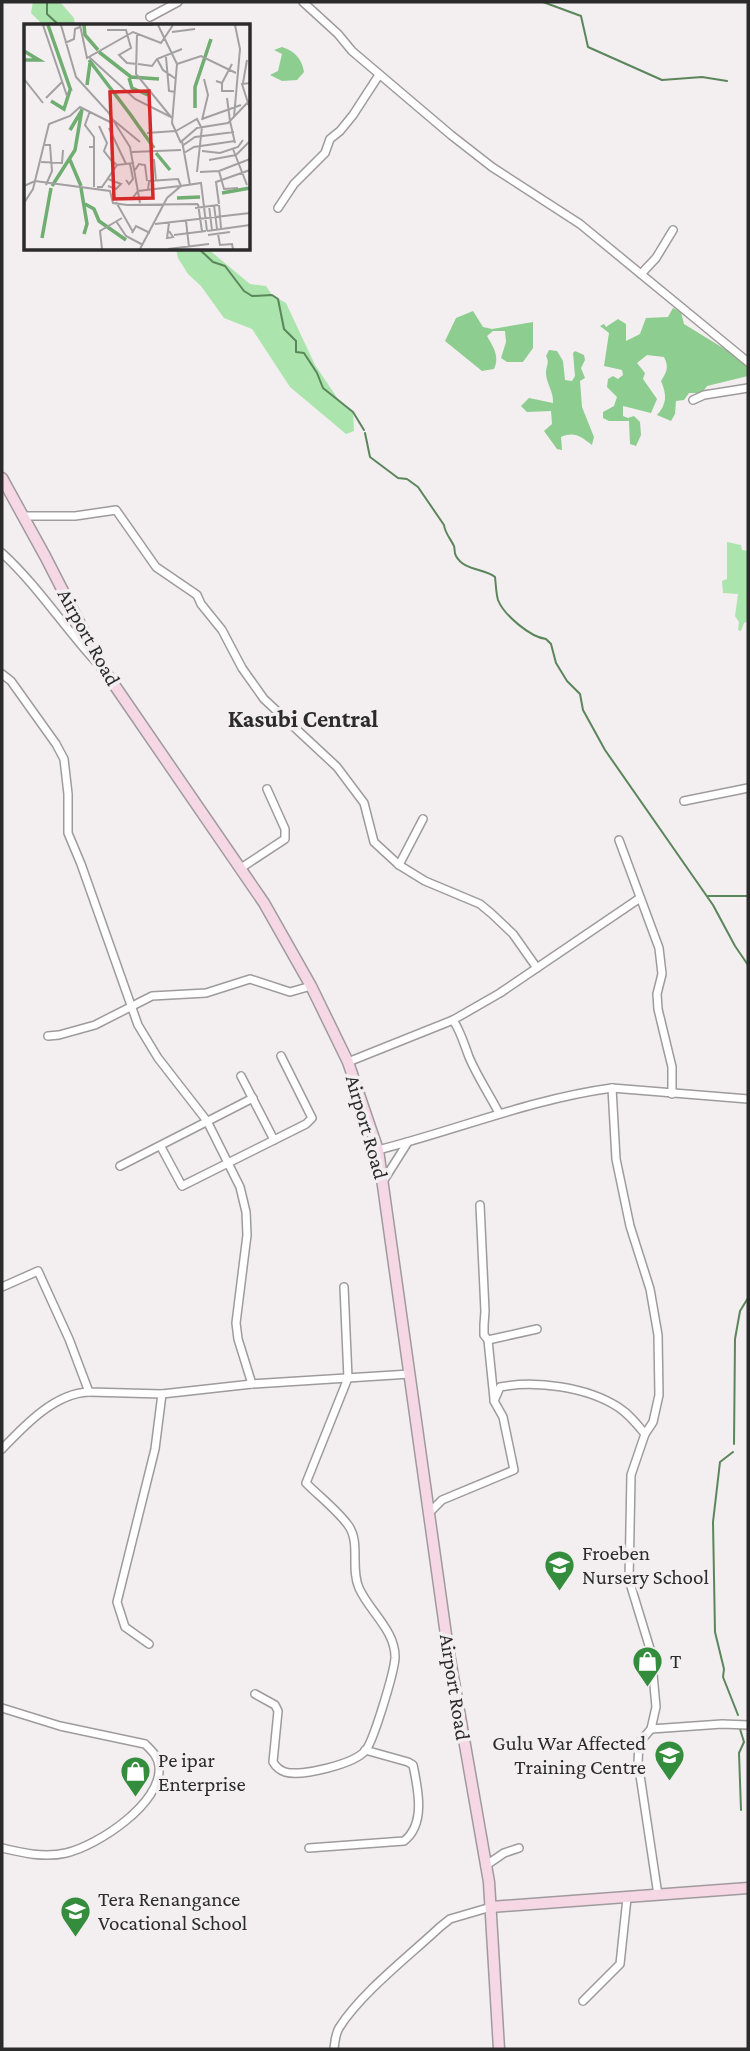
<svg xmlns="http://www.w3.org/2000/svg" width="750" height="2051" font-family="'Crimson Pro',serif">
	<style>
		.green { fill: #abe4ac }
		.forest { fill: #8dcd8f }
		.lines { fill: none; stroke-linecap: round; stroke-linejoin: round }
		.stream { stroke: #5b865c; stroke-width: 2 }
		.street-casing { stroke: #9f9b9c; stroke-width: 10 }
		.secondary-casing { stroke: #9f9b9c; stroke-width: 13 }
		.street { stroke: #fff; stroke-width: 7 }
		.secondary { stroke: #f6d8e5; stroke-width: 10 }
		.labels { text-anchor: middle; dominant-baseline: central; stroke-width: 7; stroke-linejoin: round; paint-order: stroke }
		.street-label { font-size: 21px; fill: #2c2b2b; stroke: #f3eef0 }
		.poi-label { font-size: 21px; fill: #2c2b2b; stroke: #f3eef0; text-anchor: start }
		.quarter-label { font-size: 24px; font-weight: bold; fill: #2c2b2b; stroke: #f3eef0 }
		.inset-river { fill: none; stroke: #6fad71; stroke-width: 3.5 }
		.inset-road { fill: none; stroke: #a3a0a1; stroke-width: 2 }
		.view { fill: #d62828; fill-opacity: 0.15; stroke: #d62828; stroke-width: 3.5 }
		.inset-edge { fill: none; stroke: #2c2b2b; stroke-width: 3.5 }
	</style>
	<rect width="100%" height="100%" fill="#f3eef0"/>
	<g class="green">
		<polygon points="33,2 60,2 74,18 75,26 44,26 31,13"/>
		<polygon points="176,249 208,249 250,284 266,286 272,295 286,303 315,365 340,402 353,412 354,431 346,434 290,387 252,329 224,318 201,286 188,274 178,258"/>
		<polygon points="727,542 741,545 742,550 748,551 748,621 744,623 741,631 738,630 739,622 735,616 738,594 723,593 722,581 727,579"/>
	</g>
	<g class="forest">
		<path d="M282 47C295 51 302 59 304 72L297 80 282 81 270 75 278 71 282 54 274 50Z"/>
		<path d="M673 308 681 312 684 324 741 359 748 367V376L707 386 702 393H689L684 400 676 401 675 414 671 421 657 415C667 404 667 395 661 381 667 372 669 367 664 357L647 355 637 363 645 373 643 379 657 399 651 413 623 406V416L628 418 634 416 640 422 641 435 636 446 630 444 629 421H609L603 418V412L614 406 617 397 607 387 608 379 613 376 618 379 623 375 622 370 604 366 609 333 600 326 604 324 606 327 618 319 626 324V341L640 334 646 318 668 317Z"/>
		<path d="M473 311 483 327 492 329 533 322V348L523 362H507L501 358 506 342 505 331H493L487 336C493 347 500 356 494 369L482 371 445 341 456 318Z"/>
		<path d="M549 350 557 351 563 361 565 380 572 381 575 376 573 353 575 351 584 355 585 360 581 368 585 378 580 381 582 407 594 437 592 445C581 437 575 431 561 437L562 450 557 449 544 431 552 424 551 411 527 412 521 406 529 398 553 403C554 392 546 383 546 373 546 365 550 363 546 356Z"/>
	</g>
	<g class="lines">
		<g class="stream">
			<polyline points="47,2 47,14 60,26"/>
			<polyline points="543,2 581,16 588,47 662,80 702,77 727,81"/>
			<polyline points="198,248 213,262 225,266 244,291 252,296 272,295 278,299 284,329 296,341 296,352 304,353 317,373 323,388 353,412 364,430"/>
			<path d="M365 433 370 457 398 478 407 479 418 487 444 525C445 533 450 538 454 546 455 549 454 553 456 556 464 571 484 568 495 577 496 585 496 593 498 600 504 615 530 637 546 639L551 644 556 663 567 681 580 694 583 710 605 750 713 905 735 946 748 965"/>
			<polyline points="708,896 748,896"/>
			<polyline points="734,1444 735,1339 740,1311 748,1298"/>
			<polyline points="733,1452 720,1462 713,1522 715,1632 724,1669 723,1677 738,1715"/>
			<polyline points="740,1729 744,1742 739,1753 741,1810"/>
		</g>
		<defs>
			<g id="street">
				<polyline points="303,2 338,34 352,51 451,135 492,167 580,224 748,362"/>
				<polyline points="150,17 178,2"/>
				<polyline points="278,208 294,184 325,153 330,139 340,131 353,115 379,75"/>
				<polyline points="641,274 656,258 673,230"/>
				<polyline points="693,400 704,395 748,388"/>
				<polyline points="22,516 75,516 116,510 156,567 197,595 201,604 222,630 242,668 264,699 337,767 364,803 374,842 399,865 425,881 480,904 492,914 513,934 537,968"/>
				<path d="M2 553C37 585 64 627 96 662"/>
				<polyline points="2,674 11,681 56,744 64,759 68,794 68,833 81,864 138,1025 158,1058 207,1121 240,1187 246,1212 247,1235 236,1323 238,1339 252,1384"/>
				<polyline points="684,801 748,788"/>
				<polyline points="619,840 659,948 662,974 657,994 658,1009 672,1067 672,1094"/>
				<polyline points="399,865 423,819"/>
				<polyline points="241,868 285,839 285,829 267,789"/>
				<path d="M453 1020C461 1032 464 1044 469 1057 477 1076 489 1094 499 1113"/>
				<polyline points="48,1036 59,1035 95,1025 152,996 206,993 250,979 290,992 311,986"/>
				<polyline points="348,1062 453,1020 500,993 640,898"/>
				<polyline points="241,1076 274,1140"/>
				<polyline points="612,1088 616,1159 630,1226 650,1289 658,1335 659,1395 653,1422 645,1434"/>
				<polyline points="161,1147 182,1186 306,1124 312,1118 281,1056"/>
				<path d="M378 1150C457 1130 531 1099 612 1088L748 1099"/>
				<polyline points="120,1166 253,1098"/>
				<polyline points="384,1180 408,1142"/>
				<polyline points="480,1205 485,1311 484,1325 484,1335 488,1340 494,1399"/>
				<polyline points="2,1287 38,1271 69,1339 89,1392 162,1394 252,1384 410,1374"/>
				<polyline points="488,1340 537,1329"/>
				<path d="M2 1449C25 1425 55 1393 89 1392"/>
				<path d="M429 1513 442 1500 514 1470 503 1417 494 1401 500 1387C536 1380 587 1387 618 1407 629 1414 637 1424 645 1434L631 1475 629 1580 651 1652 656 1707 651 1729"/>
				<polyline points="149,1644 125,1627 117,1602 155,1449 162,1394"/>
				<path d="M255 1694 275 1705 278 1711 273 1762C276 1767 279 1770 285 1772 301 1777 355 1764 366 1750 374 1739 394 1673 395 1658 396 1631 369 1611 359 1588 350 1568 361 1542 348 1525 337 1510 320 1497 306 1483L348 1378 344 1287"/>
				<path d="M2 1708 60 1726 145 1744C151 1750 158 1756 159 1766 163 1803 97 1846 66 1853 44 1858 23 1853 2 1848"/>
				<path d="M309 1848 404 1841C426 1824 418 1789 413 1765L408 1762 365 1750"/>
				<polyline points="485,1866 504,1853 519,1848"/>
				<polyline points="658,1895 638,1762 639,1743 651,1729 722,1724 748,1725"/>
				<polyline points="583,2001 620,1964 627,1898"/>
				<path d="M334 2049C335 2042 335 2035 339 2028 361 1993 409 1956 440 1927L450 1919 491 1907"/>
			</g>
			<g id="secondary">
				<polyline points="2,478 45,556 102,667 264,903 311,986 348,1062 378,1150 447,1642 489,1882 499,2049"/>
				<polyline points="491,1907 748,1888"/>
			</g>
		</defs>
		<use href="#street" class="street-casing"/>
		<use href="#secondary" class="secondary-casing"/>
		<use href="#street" class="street"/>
		<use href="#secondary" class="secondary"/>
	</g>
	<defs>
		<symbol id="school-pin" viewBox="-11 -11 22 30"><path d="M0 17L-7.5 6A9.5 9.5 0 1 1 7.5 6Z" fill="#348d3d" stroke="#f3eef0"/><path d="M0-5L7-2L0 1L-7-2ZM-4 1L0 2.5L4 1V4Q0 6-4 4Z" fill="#fff"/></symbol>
		<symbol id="shop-pin" viewBox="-11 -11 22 30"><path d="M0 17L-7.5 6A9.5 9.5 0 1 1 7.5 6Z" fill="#348d3d" stroke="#f3eef0"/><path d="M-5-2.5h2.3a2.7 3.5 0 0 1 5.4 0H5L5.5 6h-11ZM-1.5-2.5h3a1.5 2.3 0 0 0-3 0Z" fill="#fff"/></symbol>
	</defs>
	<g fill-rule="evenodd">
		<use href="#school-pin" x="542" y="1548" width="35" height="47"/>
		<use href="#shop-pin" x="630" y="1644" width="35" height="47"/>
		<use href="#school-pin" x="652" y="1738" width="35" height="47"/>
		<use href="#shop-pin" x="118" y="1754" width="35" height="47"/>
		<use href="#school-pin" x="58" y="1894" width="35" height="47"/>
	</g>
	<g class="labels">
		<g class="street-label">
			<text transform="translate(89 637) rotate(61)">Airport Road</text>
			<text transform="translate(367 1127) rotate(74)">Airport Road</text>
			<text transform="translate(455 1687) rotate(81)">Airport Road</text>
		</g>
		<g class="poi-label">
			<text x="582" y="1553">Froeben<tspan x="582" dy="24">Nursery School</tspan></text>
			<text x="670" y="1661">T</text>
			<text x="646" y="1743" text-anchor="end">Gulu War Affected<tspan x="646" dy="24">Training Centre</tspan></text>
			<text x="158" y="1760">Pe ipar<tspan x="158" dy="24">Enterprise</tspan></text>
			<text x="98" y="1899">Tera Renangance<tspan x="98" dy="24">Vocational School</tspan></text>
		</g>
		<g class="quarter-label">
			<text x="303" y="718">Kasubi Central</text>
		</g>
	</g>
	<g transform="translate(24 24)">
		<rect width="226" height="226" fill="#f3eef0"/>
		<path class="inset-river" d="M24 1 47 67M60 1 61 11 74 26M0 27 15 36H0M75 28 107 53 135 55M65 36 106 90M105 54 108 64 124 71M63 61 66 39M27 77 40 85 46 66M171 84V63L187 15M106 90 130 124M46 106 58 86M132 129 146 146M46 136 57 162M28 162 51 126 58 85M57 164 63 200 60 210M198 169 226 164M153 174 176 173M61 180 70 185 75 197 102 216M18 214 27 164"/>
		<path class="inset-road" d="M19 1 43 72M37 1 52 53 84 88 106 123 116 179M56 1 63 34 109 8 137 19 149 1M104 1H129M134 1 153 40 148 99 157 119M83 6H102L107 24 95 31 103 39 113 40M148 8 171 5M113 9 112 50 147 93M41 19 50 15 51 5 56 3M65 33 111 75 149 94M142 33 145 67 151 68M133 35 139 46 152 55M114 40 128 42 133 35 158 25M153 40 177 32 212 49M0 55 19 79M192 57 198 59V67H210M198 59 208 40M219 59 223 36M226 59 218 60 226 85M22 74 38 58M203 74 206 97M66 87 61 101 70 113V123M210 93 216 25 211 1M88 95 116 118M178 95 217 81M178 96 184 71 180 55M206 97 211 119M75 102 83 119 80 127 87 136 93 141 110 139M85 104 102 140M152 107 173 95 177 103M123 109 151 107M21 121H26L28 147 22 161M158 122 171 113 210 108M65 123H70V163M209 125 223 161M178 127 196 129 214 123 219 116M108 128 157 126M160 129 170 123 211 117M130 135 132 157M185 136 212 131 226 117M17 138 38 139 39 126M111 146 115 140 121 141 123 157M195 147 200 165 214 164M173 148 178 103M176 148 195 147 226 135M84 155 97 160 92 165 84 162M102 156 105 160 109 155 106 140M166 161 158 117 173 104 204 99 226 76M0 162 11 157 86 167 89 179 103 181 174 180M73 163H78L93 141M124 166 125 157 154 155 157 162M107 176 114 167 156 162M92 178 109 208M0 179 9 165 25 100 46 92 56 83 88 99M174 180 178 207M195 180 192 158 226 146M190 181 193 205M195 181 197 204M185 182 188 206M171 184 194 181M92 197 102 212 119 221M162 197 165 223M145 199 143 214 149 213 145 207M131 200 226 189M183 207 226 201M108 209 112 202 126 209M194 210 196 221 208 220 209 225M150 211 182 207M184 211 206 208M78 225 76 207 98 194M116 225 143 174 157 162 177 159 183 207M144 225 185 220"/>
		<path class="view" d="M125 67 129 174 90 175 86 68Z"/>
		<rect width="226" height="226" class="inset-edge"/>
	</g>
	<rect width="750" height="2051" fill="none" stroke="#2c2b2b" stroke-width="7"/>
</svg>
